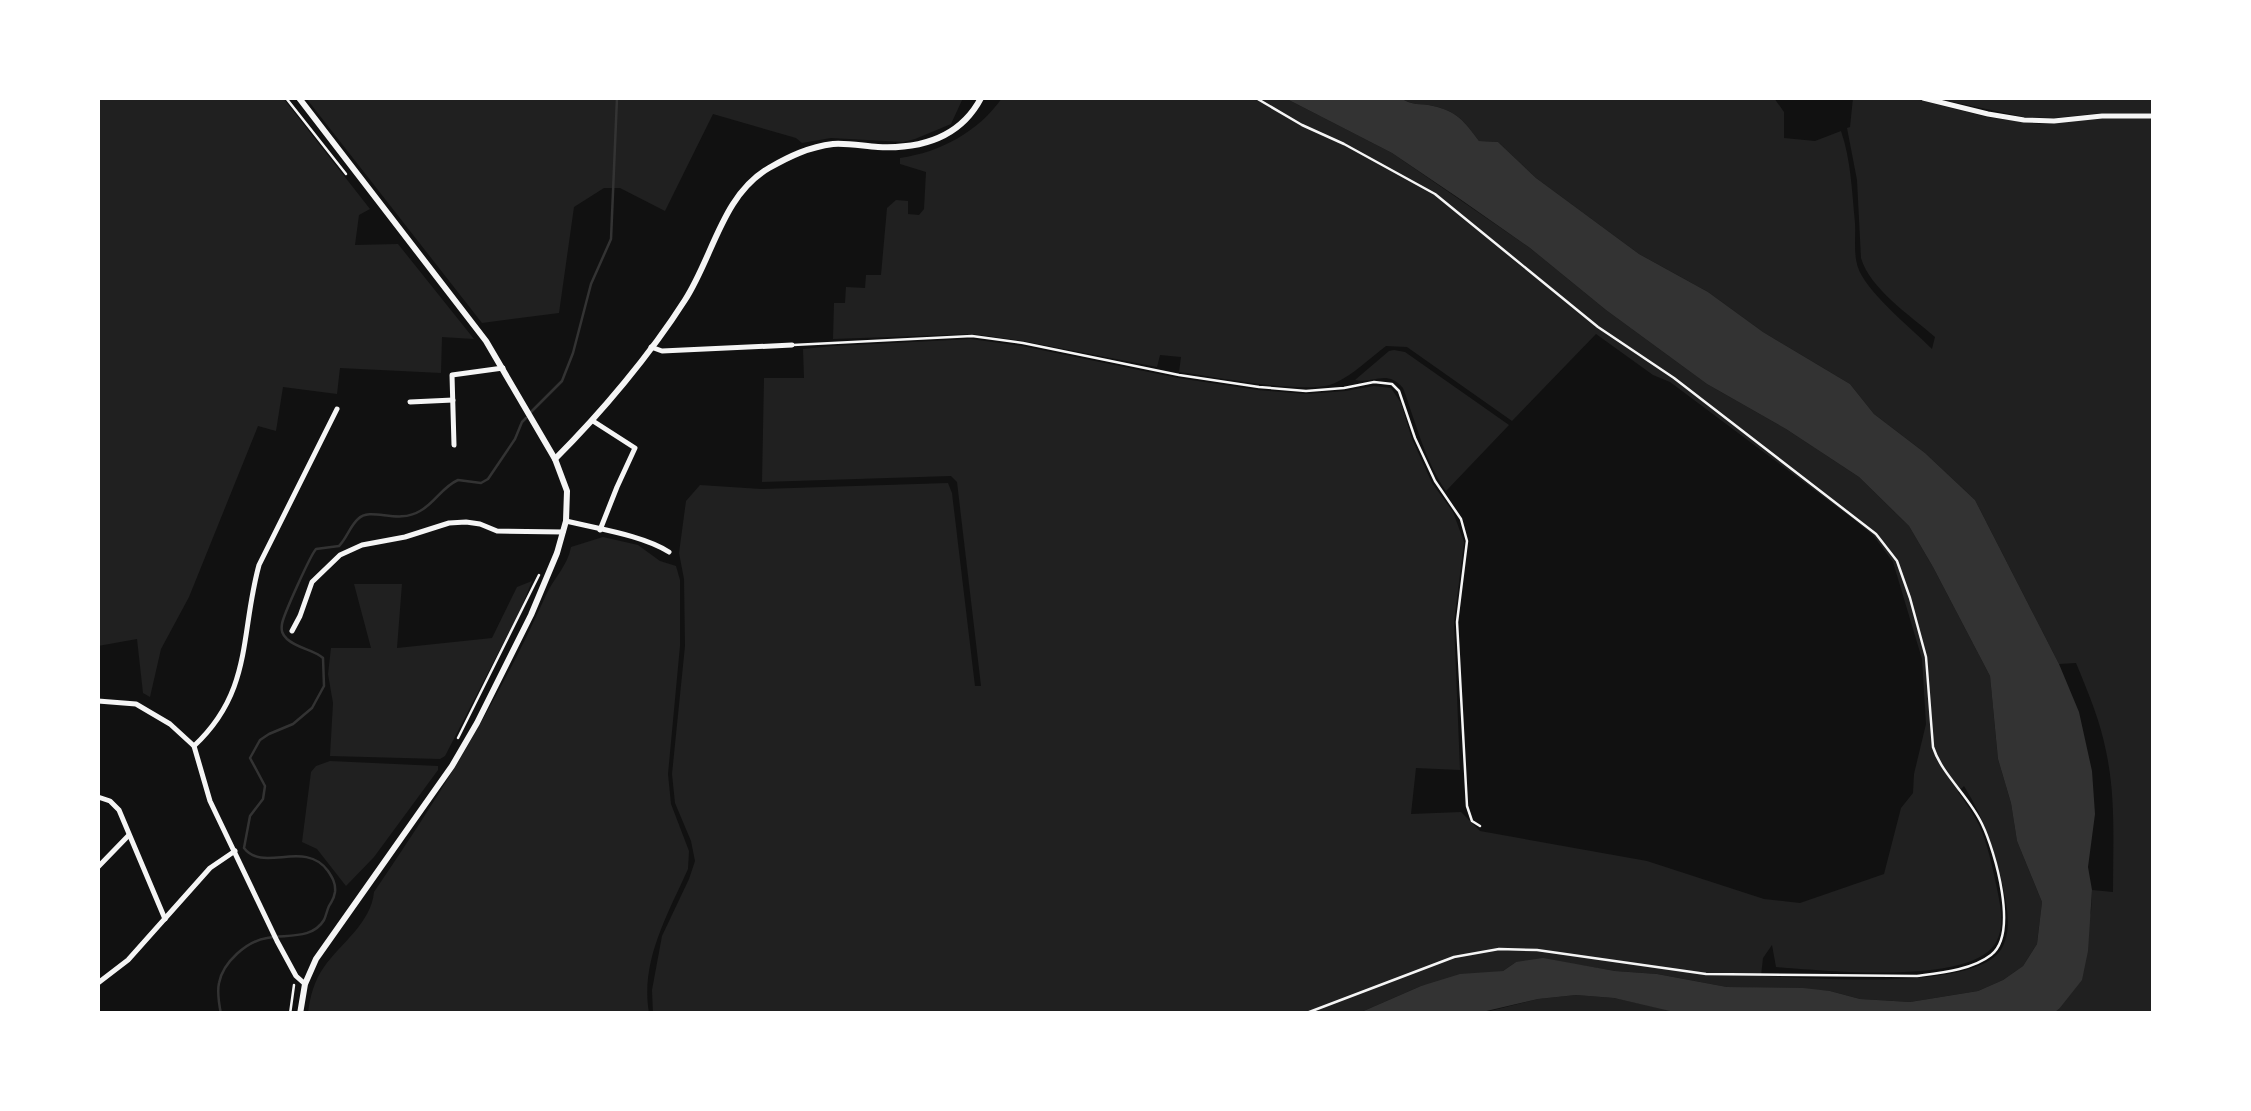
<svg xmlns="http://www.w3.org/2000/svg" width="2251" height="1111" font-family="Karla,sans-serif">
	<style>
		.green { fill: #202020; fill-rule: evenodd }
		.water { fill: #333 }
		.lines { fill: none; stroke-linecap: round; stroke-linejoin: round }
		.stream { stroke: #333; stroke-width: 2.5 }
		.path { stroke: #f5f5f5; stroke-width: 2.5 }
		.service { stroke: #f5f5f5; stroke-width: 2.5 }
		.minor { stroke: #f5f5f5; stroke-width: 5 }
		.tertiary { stroke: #f5f5f5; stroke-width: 6 }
		.secondary { stroke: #f5f5f5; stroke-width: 6 }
	</style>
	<rect width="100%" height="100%" fill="#111"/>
	<g class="green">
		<polygon points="98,98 283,98 370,209 359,215 355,245 398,244 474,339 442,337 441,373 340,368 337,394 283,387 276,431 258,426 189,597 161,649 150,697 143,693 137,639 98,646"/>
		<polygon points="306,98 963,98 951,124 915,139 903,142 831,138 802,143 796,138 713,114 665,211 620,188 604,188 574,207 559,313 482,323"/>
		<path d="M1002 98H1285L1392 153 1530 248 1606 310 1707 384 1786 429 1859 477 1909 526 1933 567 1990 676 1998 759 2011 803 2017 841 2042 902 2037 944 2023 966 2003 980 1978 991 1910 1002 1860 999 1830 991 1727 987 1657 974 1615 971 1580 965 1516 962 1503 971 1421 986 1359 1013 653 1014 652 990 662 936 689 879 695 861 691 841 675 803 672 774 685 646 684 579 679 553 686 501 700 485 761 489 948 483 952 493 975 686H981L957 482 951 476 762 482 764 378H804L803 349 833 346 971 339 1022 346 1178 378 1258 390 1306 394 1345 391 1374 386 1391 388 1401 403 1412 439 1432 483 1453 512 1464 542 1454 622 1460 770 1416 768 1411 814 1461 812 1480 831 1647 861 1764 899 1800 903 1884 874 1901 808 1913 793 1914 774 1926 724 1922 659 1893 562 1873 535 1852 518 1670 382 1653 375 1596 334 1512 421 1407 347 1386 346C1370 358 1353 375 1335 383 1308 396 1212 376 1179 372L1181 357 1160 355 1157 367 1023 341 973 334 833 339 834 303H845L846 287 865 288 866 275H881L887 208 896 200 908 201V214L919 215 924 209 926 172 900 164V158C941 152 978 132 1002 98ZM1964 786C1984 818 1995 851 2003 887 2007 907 2012 929 2002 948 1977 993 1809 977 1761 976L1763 958 1772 945 1776 967C1821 970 1968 986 1995 944 2006 926 2000 904 1996 884 1992 865 1987 842 1979 825 1973 813 1965 802 1958 792Z"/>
		<path d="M1401 98H1774L1784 112V138L1815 141 1841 131C1851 160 1852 192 1855 223 1856 241 1852 260 1862 276 1877 301 1911 328 1932 349L1935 337C1911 316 1870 289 1861 258L1857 180 1847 128 1850 127 1853 98H1912L1987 117 2039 124 2102 118H2153V1013H2052L2059 1009 2091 912 2092 890 2113 892C2113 845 2116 797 2106 751 2100 720 2088 692 2076 663L2059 664 1975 500 1925 453 1874 414 1850 384 1763 332 1708 292 1639 254 1536 178 1498 142 1479 141C1465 122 1457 111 1433 106 1420 103 1412 106 1401 98Z"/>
		<polygon points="1934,98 2153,98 2153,113 2102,113 2054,118 2024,117"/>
		<path d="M1394 350 1405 352 1509 425 1446 491C1425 461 1416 423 1403 388 1386 369 1375 384 1355 380L1389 351Z"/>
		<path d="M603 537 638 545 660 561 676 566 680 580V646L668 774 671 804 689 851 688 869C668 914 640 961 649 1013H308C310 997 314 981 324 967 341 943 371 923 374 892 439 797 499 700 546 595 554 578 568 565 571 547Z"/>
		<polygon points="532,581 520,611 445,756 440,759 330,756 333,703 328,674 331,648 371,648 354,584 402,584 397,648 492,638 517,587"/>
		<polygon points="330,761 438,766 438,770 374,857 346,886 317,849 302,842 311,772 316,766"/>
		<polygon points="1576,995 1614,998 1683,1013 1478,1014 1538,999"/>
	</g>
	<path class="water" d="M1285 98H1401C1412 106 1420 103 1433 106 1457 111 1465 122 1479 141L1498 142 1536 178 1639 254 1708 292 1763 332 1850 384 1874 414 1925 453 1975 500 2059 664 2079 712 2092 771 2095 814 2088 867 2092 890 2088 951 2082 980 2059 1009 2052 1014H1683L1614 998 1576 995 1538 999 1478 1013H1359L1421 986 1460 974 1503 971 1516 962 1543 958 1615 971 1657 974 1727 987 1803 988 1830 991 1860 999 1910 1002 1978 991 2003 980 2023 966 2037 944 2042 902 2017 841 2011 803 1998 759 1990 676 1933 567 1909 526 1859 477 1786 429 1707 384 1606 310 1530 248 1460 199 1392 153Z"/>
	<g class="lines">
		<g class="stream">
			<polyline points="531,412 562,381 573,353 591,284 611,239 617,98"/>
			<path d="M221 1014C219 1004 217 992 219 983 223 962 247 941 267 938 286 934 312 940 324 920 326 916 327 910 329 906 333 899 334 899 335 892 336 883 332 877 328 871 305 839 263 873 244 848L250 816 263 799 265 786 250 758 260 740 269 734 293 724 312 708 324 686 323 658C313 649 298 649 287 639 282 634 281 631 282 624 283 616 310 556 316 549L339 546C347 538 350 526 358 519 371 506 397 525 420 511 435 503 442 487 458 480L481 483 488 479 515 439 522 422 526 418"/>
		</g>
		<g class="path">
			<polyline points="286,98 346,174"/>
			<path d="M1256 98 1302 125 1344 144 1435 194 1598 327 1674 378 1876 534 1897 561 1910 598 1926 657 1933 747C1942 775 1969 796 1982 824 1995 851 2019 934 1991 955 1972 970 1940 973 1917 976L1706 974 1537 950 1499 949 1454 957 1304 1014"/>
			<polyline points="458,738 539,575"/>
			<polyline points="290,1014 294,985"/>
		</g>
		<polyline class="service" points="793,345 972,336 1023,343 1179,375 1259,387 1306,391 1344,388 1374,382 1392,384 1399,391 1415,438 1435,481 1461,519 1467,541 1457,622 1467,806 1472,821 1480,826"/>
		<g class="minor">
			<polyline points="1923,98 1988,114 2024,120 2054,121 2102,116 2154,116"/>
			<polyline points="651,347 662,351 792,345"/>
			<polyline points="410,402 453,400"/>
			<polyline points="593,421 635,448 617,487 600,530"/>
			<polyline points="454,445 452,375 503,368"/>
			<path d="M566 521C598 529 642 535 669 552"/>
			<polyline points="292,631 300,616 312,582 340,555 362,545 405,537 449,523 466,522 480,524 497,531 563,532"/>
			<polyline points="98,701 136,704 170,724 194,746 210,801 277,941 296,976 305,984"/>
			<path d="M194 746C253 691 240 634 259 565L337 409"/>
			<polyline points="98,797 110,801 119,810 165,919"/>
			<polyline points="98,867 129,835"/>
			<polyline points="98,983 128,960 210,868 235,851"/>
		</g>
		<path class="tertiary" d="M555 459C601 413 650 355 685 300 713 257 722 195 769 168 790 156 809 147 833 144 848 143 863 146 878 147 921 149 960 138 981 98"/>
		<polyline class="secondary" points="299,98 486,341 555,459 567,491 566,521 557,553 531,615 477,723 452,766 316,959 305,984 300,1014"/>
	</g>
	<rect width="2251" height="1111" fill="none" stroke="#ffffff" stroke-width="200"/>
</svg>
